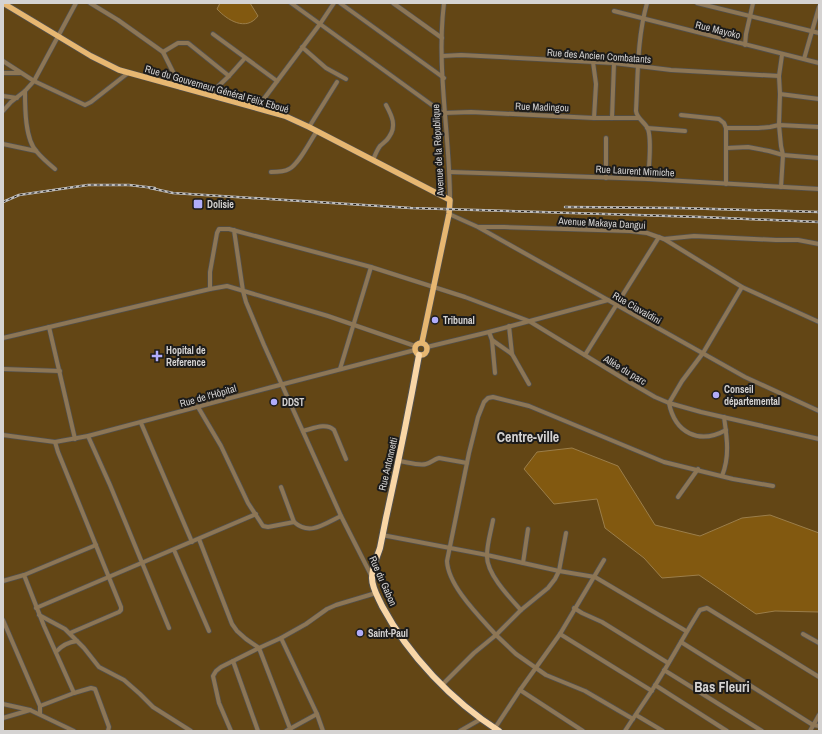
<svg xmlns="http://www.w3.org/2000/svg" width="822" height="734" font-family="'Archivo Narrow',sans-serif">
	<style>
		.green { fill: #634615 }
		.water { fill: #825910; stroke: #9b7e4a }
		.lines { fill: none; stroke-linecap: round; stroke-linejoin: round }
		.minor-casing { stroke: #52504d; stroke-width: 5.5 }
		.major-casing { stroke: #52504d; stroke-width: 7 }
		.highway-casing { stroke: #52504d; stroke-width: 8 }
		.minor { stroke: #8d7655; stroke-width: 4 }
		.major { stroke: #e7b771; stroke-width: 5.5 }
		.highway { stroke: #f9d6a6; stroke-width: 6 }
		.rail-casing { stroke: #bfbdbc; stroke-width: 2.5 }
		.rail { stroke: #1c1b1a; stroke-width: 1; stroke-dasharray: 3; stroke-linecap: butt }
		.poi-dot { fill: #b1adfa; stroke: #1c1b1a; stroke-width: 1.5 }
		.labels { text-anchor: middle; dominant-baseline: central; stroke-width: 4; stroke-linejoin: round; paint-order: stroke }
		.street-label { font-size: 10px; fill: #d5d3d2; stroke: #1c1b1a }
		.poi-label { font-size: 10px; font-weight: bold; fill: #d5d3d2; stroke: #1c1b1a; text-anchor: start }
		.district-label { font-size: 14px; font-weight: bold; fill: #d5d3d2; stroke: #1c1b1a }
	</style>
	<rect width="100%" height="100%" fill="#353330"/>
	<rect class="green" x="3" y="3" width="816" height="728"/>
	<g class="water">
		<path d="M220 3H250L258 16C246 32 227 20 217 9Z"/>
		<polygon points="572,448 618,466 655,525 700,536 742,518 770,515 819,533 819,612 775,611 756,614 699,575 662,578 644,558 605,528 597,499 554,504 524,469 537,452"/>
	</g>
	<g class="lines">
		<defs>
			<g id="minor">
				<polyline points="90,3 118,20 163,52 181,88"/>
				<polyline points="291,3 443,113 471,112 594,118 638,118"/>
				<polyline points="340,3 444,78"/>
				<polyline points="393,3 442,38"/>
				<path d="M444 3C436 68 450 135 450 200"/>
				<path d="M647 3C637 39 638 74 636 111 637 119 645 122 648 129 652 141 649 166 648 179"/>
				<polyline points="697,3 819,33"/>
				<polyline points="614,11 819,63"/>
				<polyline points="213,34 277,81"/>
				<polyline points="745,45 746,34 753,3"/>
				<polyline points="302,47 326,68 346,79"/>
				<polyline points="163,52 178,43 188,43 229,76"/>
				<polyline points="442,56 461,55 614,63 671,70 779,76"/>
				<polyline points="804,59 819,7"/>
				<polyline points="3,61 34,81 85,105 91,102 128,73"/>
				<polyline points="593,62 596,84 594,118"/>
				<polyline points="3,73 20,73"/>
				<polyline points="780,94 819,99"/>
				<polyline points="209,95 229,76 245,58"/>
				<polyline points="3,96 17,98"/>
				<polyline points="257,108 320,24 334,3"/>
				<polyline points="3,111 11,102 25,91"/>
				<polyline points="681,115 719,119 724,123 726,128"/>
				<polyline points="612,118 614,63"/>
				<polyline points="309,127 337,82"/>
				<polyline points="647,128 685,131"/>
				<polyline points="3,144 36,151"/>
				<polyline points="727,148 748,147 769,151 783,155 819,158"/>
				<path d="M373 160C375 155 377 150 380 146 383 143 387 141 389 137 397 126 392 116 386 105"/>
				<path d="M55 169C49 164 42 158 37 152 25 140 25 108 25 91L34 81 76 3"/>
				<path d="M271 172C277 172 284 172 289 169 299 164 310 141 317 131"/>
				<polyline points="450,172 648,179 819,189"/>
				<polyline points="606,178 606,138"/>
				<polyline points="726,184 726,128 758,128 770,127 779,125 819,127"/>
				<polyline points="781,187 783,155 781,146 779,125 780,94 779,76 782,55"/>
				<polyline points="449,214 478,227 745,377 819,411"/>
				<polyline points="479,227 504,227 630,231 647,233 664,239 694,236 776,240 798,240 819,244"/>
				<polyline points="234,230 243,291 246,302 264,345 341,516 371,575"/>
				<polyline points="664,239 742,287 819,322"/>
				<polyline points="210,289 210,272 217,233 219,229 229,229 371,267 465,297 529,321 624,379 655,397 669,403 701,412 819,439"/>
				<polyline points="509,326 512,354 529,384"/>
				<polyline points="49,327 75,439"/>
				<polyline points="489,332 492,340 512,354"/>
				<polyline points="3,338 210,289 227,286 328,316 415,346"/>
				<polyline points="492,340 495,373"/>
				<polyline points="427,347 489,332 608,300"/>
				<polyline points="585,355 659,237"/>
				<polyline points="3,369 60,371"/>
				<polyline points="340,369 371,267"/>
				<path d="M198 407 221 446 248 503 263 526 268 527 294 522C310 536 324 524 341 516"/>
				<polyline points="141,423 192,542"/>
				<path d="M726 430C699 445 675 433 669 403L682 381 703 353 742 287"/>
				<path d="M303 431C312 429 326 422 334 430L346 459"/>
				<polyline points="3,435 55,442 88,436 272,387 415,350"/>
				<polyline points="88,436 110,485 169,628"/>
				<polyline points="55,442 58,452 121,607 121,610 119,612 70,633"/>
				<path d="M399 461C407 462 419 466 426 464 431 463 434 459 439 458L467 463"/>
				<path d="M722 476C730 456 727 438 724 417"/>
				<polyline points="281,487 294,522"/>
				<polyline points="678,497 698,469"/>
				<path d="M493 520C491 531 487 544 487 555 486 573 509 597 521 610"/>
				<polyline points="566,533 559,571 555,579 548,588 521,610 496,635 516,654 546,675 585,691 633,719"/>
				<polyline points="382,535 487,555 559,571 595,577 686,631"/>
				<polyline points="199,539 232,624 237,631 246,639 259,648 291,731"/>
				<polyline points="174,550 209,631"/>
				<polyline points="523,563 528,529"/>
				<polyline points="24,575 44,626 74,693 40,706"/>
				<polyline points="3,581 24,575 96,545"/>
				<polyline points="36,608 256,514"/>
				<polyline points="574,608 582,613 602,622 668,663"/>
				<polyline points="39,615 65,629 84,648 99,667 124,680 140,694 153,707 191,731"/>
				<polyline points="3,620 40,706 40,714"/>
				<polyline points="560,634 652,691"/>
				<polyline points="803,634 819,643"/>
				<polyline points="281,638 317,714 323,731"/>
				<polyline points="681,642 813,725 819,726"/>
				<path d="M56 652C62 645 68 642 77 641"/>
				<polyline points="233,661 258,731"/>
				<polyline points="664,670 762,731"/>
				<path d="M443 684 474 653 496 635C480 617 448 586 447 561L469 453 478 417 484 402 488 398 493 397 529 406 664 462 733 479 773 486"/>
				<polyline points="655,685 727,731"/>
				<polyline points="520,690 583,731"/>
				<polyline points="74,693 91,688 95,689 109,727 108,731"/>
				<polyline points="3,704 30,710 74,731"/>
				<polyline points="636,715 663,731"/>
				<polyline points="3,718 30,710"/>
				<polyline points="495,728 520,690 560,634 604,560"/>
				<polyline points="231,731 219,703 213,676 216,671 221,667 259,648 281,638 306,624 327,609 336,605 376,593"/>
				<polyline points="286,731 317,714"/>
				<polyline points="460,731 481,719"/>
				<path d="M625 731C635 715 646 700 656 684 671 660 685 634 700 610L707 608 819 677"/>
				<polyline points="810,731 819,715"/>
			</g>
			<g id="major">
				<polyline points="3,3 91,56 119,70 285,116 309,127 450,200 449,214 422,342"/>
				<circle cx="421" cy="349" r="6"/>
			</g>
			<path id="highway" d="M419 355C409 410 398 464 386 518 384 528 382 538 380 548 377 557 372 568 372 578 372 588 378 597 382 606 409 656 452 701 499 731"/>
		</defs>
		<use href="#minor" class="minor-casing"/>
		<use href="#major" class="major-casing"/>
		<use href="#highway" class="highway-casing"/>
		<use href="#minor" class="minor"/>
		<use href="#major" class="major"/>
		<use href="#highway" class="highway"/>
		<defs>
			<g id="rail">
				<polyline points="150,188 173,193 411,208 701,217 819,222"/>
				<polyline points="3,202 19,195 88,185 129,185 155,188"/>
				<polyline points="565,207 679,208 819,212"/>
			</g>
		</defs>
		<use href="#rail" class="rail-casing"/>
		<use href="#rail" class="rail"/>
	</g>
	<g class="poi-dot">
		<rect x="193" y="199" width="10" height="10" rx="2"/>
		<circle cx="435" cy="320" r="4"/>
		<path d="M155 350h4v4h4v4h-4v4h-4v-4h-4v-4h4z"/>
		<circle cx="716" cy="395" r="4"/>
		<circle cx="274" cy="402" r="4"/>
		<circle cx="360" cy="633" r="4"/>
	</g>
	<g class="labels">
		<g class="street-label">
			<text transform="translate(718 30) rotate(14)">Rue Mayoko</text>
			<text transform="translate(599 56) rotate(4)">Rue des Ancien Combatants</text>
			<text transform="translate(217 89) rotate(16)">Rue du Gouverneur Général Félix Eboué</text>
			<text transform="translate(542 107) rotate(2)">Rue Madingou</text>
			<text transform="translate(438 150) rotate(-93)">Avenue de la République</text>
			<text transform="translate(635 171) rotate(3)">Rue Laurent Mimiche</text>
			<text transform="translate(602 223) rotate(3)">Avenue Makaya Dangui</text>
			<text transform="translate(637 308) rotate(30)">Rue Ciavaldini</text>
			<text transform="translate(625 370) rotate(31)">Allée du parc</text>
			<text transform="translate(208 396) rotate(-16)">Rue de l'Hôpital</text>
			<text transform="translate(388 464) rotate(-77)">Rue Antonnetti</text>
			<text transform="translate(383 581) rotate(66)">Rue du Gabon</text>
		</g>
		<g class="poi-label">
			<text x="207" y="204">Dolisie</text>
			<text x="443" y="320">Tribunal</text>
			<text x="166" y="350">Hopital de<tspan x="166" dy="12">Reference</tspan></text>
			<text x="724" y="389">Conseil<tspan x="724" dy="12">départemental</tspan></text>
			<text x="282" y="402">DDST</text>
			<text x="368" y="633">Saint-Paul</text>
		</g>
		<g class="district-label">
			<text x="528" y="437">Centre-ville</text>
			<text x="722" y="687">Bas Fleuri</text>
		</g>
	</g>
	<rect width="822" height="734" fill="none" stroke="#d5d3d2" stroke-width="8"/>
</svg>
